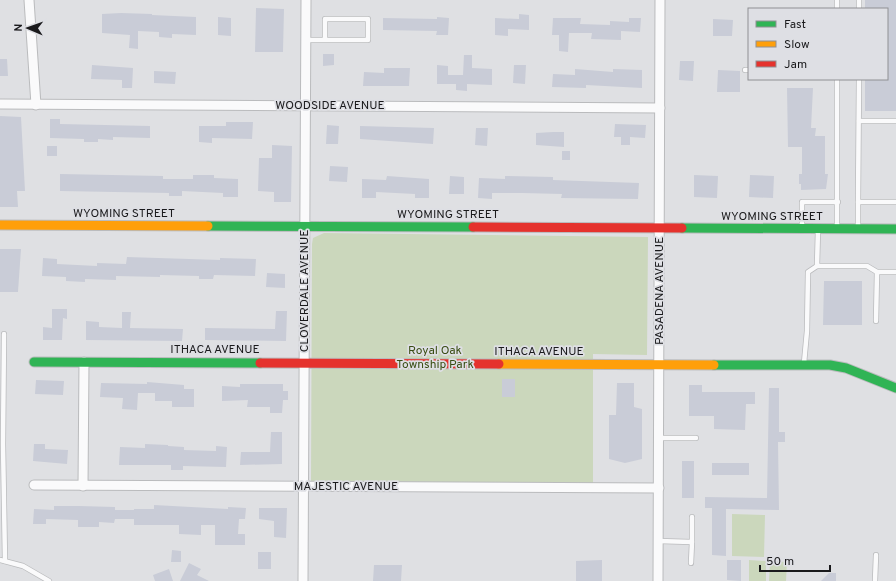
<svg xmlns="http://www.w3.org/2000/svg" width="896" height="581" font-family="Overpass,sans-serif">
	<style>
		.green { fill: #cbd7bc }
		.building { fill: #c9ccd7 }
		.lines { fill: none; stroke-linecap: round; stroke-linejoin: round }
		.lane-casing { stroke: #babbbd; stroke-width: 6 }
		.street-casing { stroke: #babbbd; stroke-width: 11 }
		.fast-casing { stroke: #babbbd; stroke-width: 11 }
		.slow-casing { stroke: #babbbd; stroke-width: 11 }
		.jam-casing { stroke: #babbbd; stroke-width: 11 }
		.lane { stroke: #fafafb; stroke-width: 4.5 }
		.street { stroke: #fafafb; stroke-width: 9 }
		.fast { stroke: #30b455; stroke-width: 9 }
		.slow { stroke: #ff9f0a; stroke-width: 9 }
		.jam { stroke: #e5322d; stroke-width: 9 }
		.labels { text-anchor: middle; dominant-baseline: central; stroke-width: 3.5; stroke-linejoin: round; paint-order: stroke }
		.street-label { font-size: 12px; fill: #1a1a1c; stroke: #dedfe4 }
		.park-label { font-size: 12px; fill: #394d12; stroke: #dedfe4 }
	</style>
	<rect width="100%" height="100%" fill="#dfe0e3"/>
	<g class="green">
		<polygon points="324,233 648,237 647,355 593,354 593,483 311,481 312,244 313,238"/>
		<polygon points="732,514 765,515 764,557 732,556"/>
		<polygon points="749,560 766,561 766,581 749,581"/>
		<polygon points="770,561 787,562 786,581 769,581"/>
	</g>
	<g class="building">
		<polygon points="865,0 896,0 896,111 865,111 865,79 887,79 887,9 865,9"/>
		<polygon points="256,8 284,9 283,52 255,52"/>
		<polygon points="121,13 152,14 152,15 196,17 196,35 172,34 172,38 159,37 159,32 138,31 138,49 129,48 130,35 102,33 102,14"/>
		<polygon points="519,14 529,15 529,30 508,29 508,36 495,35 495,18 519,19"/>
		<polygon points="218,17 231,18 231,36 218,35"/>
		<polygon points="437,17 449,18 448,35 436,35 437,31 383,30 383,18 437,19"/>
		<polygon points="553,18 581,18 580,24 610,25 610,21 629,22 629,18 641,18 640,32 621,31 621,40 591,39 592,33 569,33 568,52 559,51 559,35 552,35"/>
		<polygon points="713,19 733,20 732,36 713,36"/>
		<polygon points="323,54 334,54 334,65 323,66"/>
		<polygon points="464,55 472,55 472,68 492,69 492,85 467,84 467,91 456,90 456,84 437,84 437,65 448,66 448,75 463,75"/>
		<polygon points="0,59 7,59 8,76 0,76"/>
		<polygon points="680,61 694,61 693,81 679,80"/>
		<polygon points="92,65 133,68 132,88 122,88 122,80 91,79"/>
		<polygon points="514,65 526,65 525,84 513,83"/>
		<polygon points="384,68 410,68 409,86 363,86 364,72 384,73"/>
		<polygon points="575,69 613,72 613,69 642,70 642,88 586,85 586,88 552,87 553,74 575,75"/>
		<polygon points="718,70 740,71 740,92 717,92"/>
		<polygon points="154,71 176,72 175,84 154,83"/>
		<polygon points="787,88 813,88 811,128 816,128 815,136 825,136 825,174 828,174 826,189 801,190 801,184 799,184 799,174 802,174 802,147 788,147"/>
		<polygon points="0,116 21,117 25,191 17,191 18,207 0,207"/>
		<polygon points="50,119 60,119 60,124 150,126 150,138 113,137 113,140 98,139 98,142 84,142 84,139 50,138"/>
		<polygon points="226,122 253,122 252,139 212,138 212,143 199,142 199,126 226,126"/>
		<polygon points="615,124 646,125 645,138 630,137 630,145 621,145 621,137 614,137"/>
		<polygon points="327,125 339,126 338,144 326,144"/>
		<polygon points="360,126 434,128 433,144 360,139"/>
		<polygon points="476,128 488,128 487,146 475,145"/>
		<polygon points="553,132 564,132 564,147 536,145 536,133"/>
		<polygon points="272,145 292,146 291,202 274,202 274,192 258,191 259,158 272,158"/>
		<rect x="47" y="146" width="10" height="10"/>
		<rect x="562" y="151" width="8" height="9"/>
		<polygon points="330,166 348,167 347,182 329,181"/>
		<polygon points="60,174 163,176 163,179 193,179 193,175 214,175 214,178 238,179 238,197 223,197 223,193 182,191 182,196 169,196 169,193 60,191"/>
		<polygon points="694,175 718,176 717,198 694,197"/>
		<polygon points="750,175 774,176 773,198 749,197"/>
		<polygon points="387,176 429,179 429,198 415,198 415,194 376,192 376,198 362,198 362,179 386,180"/>
		<polygon points="450,176 464,177 464,194 449,194"/>
		<polygon points="505,176 553,177 553,180 639,183 638,199 561,198 562,194 522,193 492,193 492,199 478,198 479,178 505,179"/>
		<polygon points="0,249 21,249 18,292 0,292"/>
		<polygon points="127,257 220,260 220,258 256,259 255,276 214,275 213,279 199,279 199,276 160,275 160,277 116,276 116,280 85,279 85,282 66,281 66,277 42,276 43,258 57,259 57,264 97,266 97,263 126,264"/>
		<polygon points="267,273 285,274 285,288 266,287"/>
		<polygon points="824,281 862,281 862,325 823,325"/>
		<polygon points="52,309 67,309 67,319 63,318 62,340 43,340 43,327 52,328"/>
		<polygon points="276,311 287,311 286,341 205,340 205,328 275,329"/>
		<polygon points="122,312 131,312 130,328 183,329 182,341 86,340 86,321 99,322 99,327 122,328"/>
		<rect x="502" y="379" width="13" height="18"/>
		<polygon points="36,380 64,381 63,395 35,394"/>
		<polygon points="147,382 184,385 184,389 194,389 194,407 172,407 172,401 155,401 155,393 138,393 137,410 122,409 123,398 100,397 101,383 147,384"/>
		<polygon points="617,383 634,383 634,407 642,409 642,459 625,463 609,459 609,415 616,415"/>
		<polygon points="240,384 283,384 283,391 288,391 288,400 283,400 282,413 270,413 270,407 247,407 248,400 222,401 222,386 240,387"/>
		<polygon points="689,385 702,385 702,392 755,392 755,404 746,404 745,430 714,429 714,416 689,416"/>
		<polygon points="769,388 779,388 779,432 785,432 785,442 778,442 779,510 726,509 726,556 712,555 712,508 705,508 705,497 767,498"/>
		<polygon points="271,432 282,432 282,464 240,465 241,452 270,452"/>
		<polygon points="34,444 45,444 45,449 68,450 67,464 33,461"/>
		<polygon points="145,444 168,445 168,446 184,447 184,450 216,451 216,446 227,447 226,467 183,466 183,470 171,470 171,465 119,465 120,447 145,448"/>
		<rect x="682" y="461" width="12" height="37"/>
		<rect x="712" y="463" width="37" height="12"/>
		<polygon points="154,505 228,509 228,507 246,508 245,519 239,519 238,534 245,534 245,545 215,545 215,525 201,525 201,535 179,534 179,525 134,525 134,519 115,519 114,523 99,522 99,527 78,527 78,520 46,519 46,524 33,524 34,509 54,510 54,506 79,506 115,507 115,510 134,510 134,509 154,509"/>
		<polygon points="259,508 287,508 286,538 274,537 274,521 259,519"/>
		<polygon points="172,550 181,551 181,562 171,562"/>
		<rect x="258" y="552" width="13" height="17"/>
		<polygon points="602,560 602,581 576,581 576,561"/>
		<polygon points="727,560 741,560 741,581 727,580"/>
		<polygon points="189,563 201,569 197,575 209,581 180,581"/>
		<polygon points="374,565 402,565 401,581 373,581"/>
		<polygon points="169,569 173,581 155,581 153,575"/>
		<polygon points="829,573 836,573 836,581 821,581"/>
	</g>
	<g class="lines">
		<defs>
			<g id="lane">
				<polyline points="837,9 837,0"/>
				<polyline points="859,9 859,0"/>
				<polyline points="306,40 368,40 368,19 325,19 325,40"/>
				<polyline points="745,70 749,70"/>
				<polyline points="837,79 837,228"/>
				<polyline points="859,79 858,202 896,202"/>
				<polyline points="859,121 896,121"/>
				<polyline points="802,228 802,202 838,202"/>
				<polyline points="858,228 858,202"/>
				<polyline points="818,230 817,266 867,266 877,272 896,272"/>
				<polyline points="876,321 877,272"/>
				<polyline points="4,334 3,444 5,561"/>
				<polyline points="804,363 807,331 808,272 817,266"/>
				<polyline points="659,438 696,438"/>
				<polyline points="658,541 692,542 692,517"/>
				<polyline points="0,560 23,566 49,581"/>
				<polyline points="691,563 692,542"/>
				<polyline points="875,581 876,555"/>
			</g>
			<g id="street">
				<polyline points="29,0 36,105"/>
				<polyline points="0,104 660,108"/>
				<polyline points="34,485 659,488"/>
				<polyline points="83,486 84,362"/>
				<polyline points="303,581 306,0"/>
				<polyline points="658,581 660,0"/>
			</g>
			<g id="fast">
				<polyline points="208,226 473,227"/>
				<polyline points="682,228 896,229"/>
				<polyline points="34,362 260,363"/>
				<polyline points="714,365 830,365 846,368 896,388"/>
			</g>
			<g id="slow">
				<polyline points="0,225 208,226"/>
				<polyline points="499,364 714,365"/>
			</g>
			<g id="jam">
				<polyline points="473,227 682,228"/>
				<polyline points="260,363 499,364"/>
			</g>
		</defs>
		<use href="#lane" class="lane-casing"/>
		<use href="#street" class="street-casing"/>
		<use href="#fast" class="fast-casing"/>
		<use href="#slow" class="slow-casing"/>
		<use href="#jam" class="jam-casing"/>
		<use href="#lane" class="lane"/>
		<use href="#street" class="street"/>
		<use href="#fast" class="fast"/>
		<use href="#slow" class="slow"/>
		<use href="#jam" class="jam"/>
	</g>
	<g class="labels">
		<g class="street-label">
			<text x="330" y="106">WOODSIDE AVENUE</text>
			<text x="124" y="214">WYOMING STREET</text>
			<text x="448" y="215">WYOMING STREET</text>
			<text x="772" y="217">WYOMING STREET</text>
			<text transform="translate(305 291) rotate(-90)">CLOVERDALE AVENUE</text>
			<text transform="translate(660 291) rotate(-90)">PASADENA AVENUE</text>
			<text x="215" y="350">ITHACA AVENUE</text>
			<text x="539" y="352">ITHACA AVENUE</text>
			<text x="346" y="487">MAJESTIC AVENUE</text>
		</g>
		<g class="park-label">
			<text x="435" y="351">Royal Oak<tspan x="435" dy="14">Township Park</tspan></text>
		</g>
	</g>
	<rect x="748" y="8" width="140" height="72" fill="#dedfe4" stroke="#909094"/>
	<rect x="756" y="21" width="20" height="6" fill="#30b455" stroke="#909094"/>
	<text x="784" y="28" font-size="12" fill="#1a1a1c">Fast</text>
	<rect x="756" y="41" width="20" height="6" fill="#ff9f0a" stroke="#909094"/>
	<text x="784" y="48" font-size="12" fill="#1a1a1c">Slow</text>
	<rect x="756" y="61" width="20" height="6" fill="#e5322d" stroke="#909094"/>
	<text x="784" y="68" font-size="12" fill="#1a1a1c">Jam</text>
	<g transform="translate(28 28) rotate(272)" stroke="#dedfe4" stroke-width="3" paint-order="stroke">
	<path d="M0-3L7 15L0 10L-7 15Z" fill="#1a1a1c"/>
	<text y="-6" font-size="11" font-weight="bold" text-anchor="middle" fill="#1a1a1c">N</text>
	</g>
	<path d="M760 565v6h70v-6" fill="none" stroke="#1a1a1c" stroke-width="2"/>
	<text x="766" y="565" font-size="12" fill="#1a1a1c" stroke="#dedfe4" stroke-width="3" paint-order="stroke">50 m</text>
</svg>
